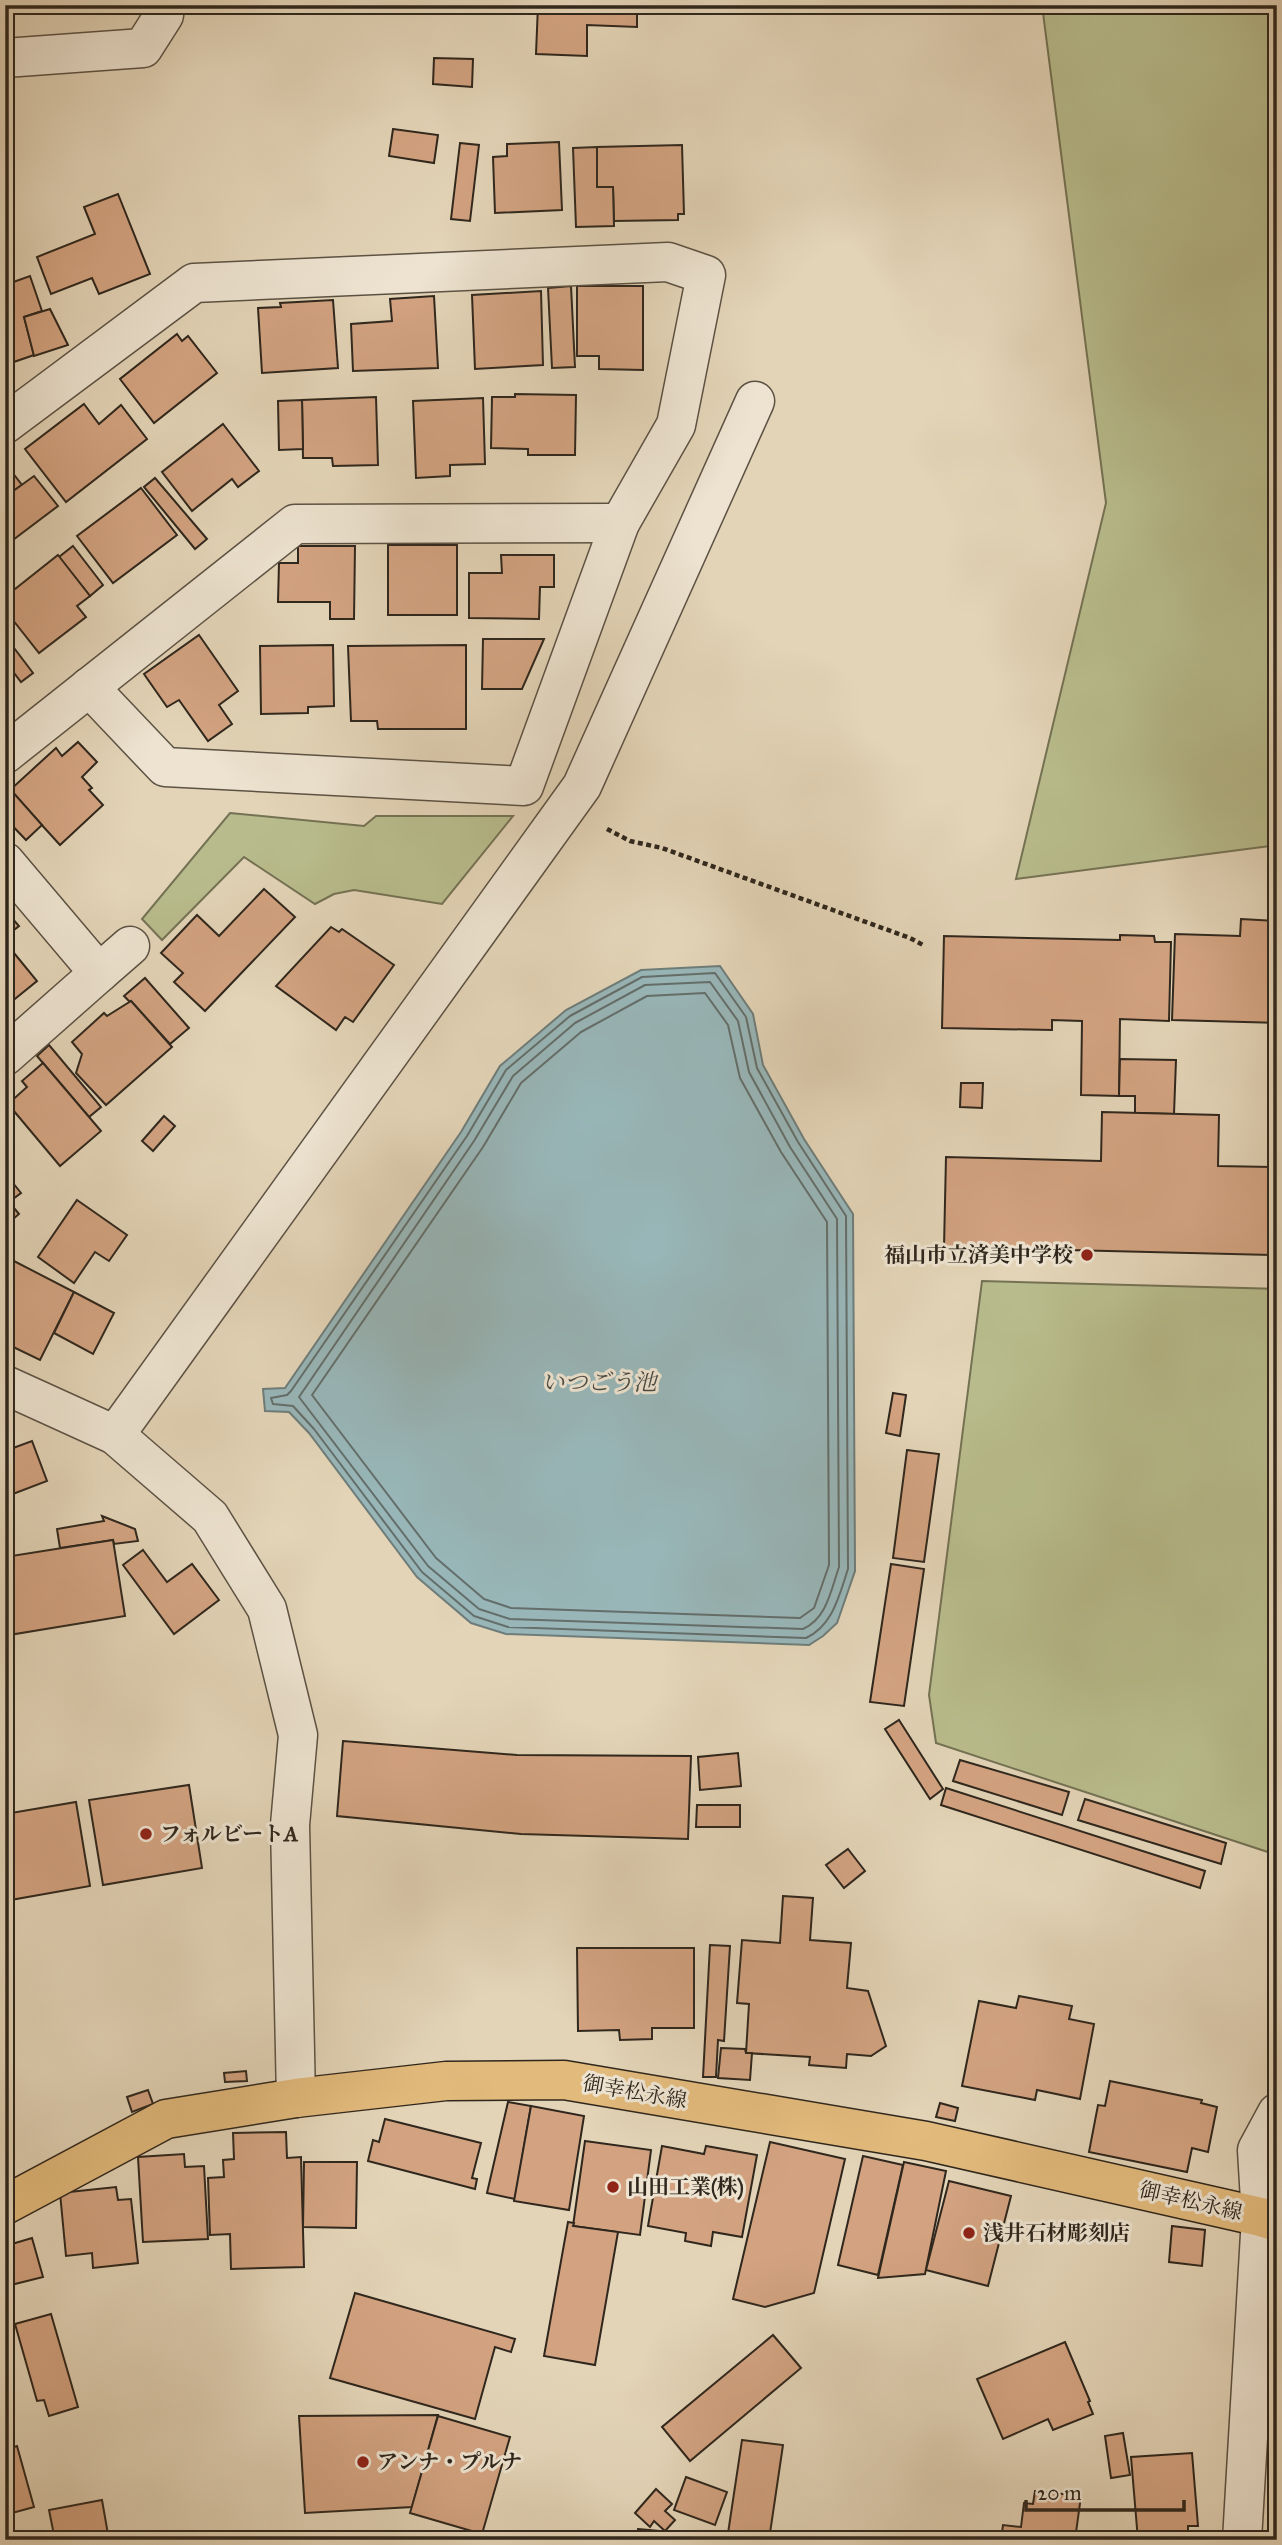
<svg xmlns="http://www.w3.org/2000/svg" width="1282" height="2545" font-family="'IM FELL Great Primer','Noto Serif JP',serif">
	<style>
		.green { fill: #b8bc8c; stroke: #747254; stroke-width: 2 }
		.water { fill: #98b6b8; stroke: #6e7d7a; stroke-width: 2 }
		.lines { fill: none; stroke-linecap: round; stroke-linejoin: round }
		.shore { stroke: #646e6a; stroke-width: 2 }
		.building { fill: #d3a381; stroke: #2f271d; stroke-width: 2 }
		.minor-casing { stroke: #5c5244; stroke-width: 41 }
		.major-casing { stroke: #2f271d; stroke-width: 41 }
		.path { stroke: #2f271d; stroke-width: 4.5; stroke-dasharray: 5 3.5; stroke-linecap: butt }
		.minor { stroke: #ede3d0; stroke-width: 38 }
		.major { stroke: #e2ba7c; stroke-width: 38 }
		.poi-dot { fill: #8f2418; stroke: #ede3d0; stroke-width: 2.5 }
		.labels { text-anchor: middle; dominant-baseline: central; stroke-width: 6; stroke-linejoin: round; paint-order: stroke }
		.poi-label { font-size: 21px; font-weight: bold; fill: #2f271d; stroke: #ede3d0; text-anchor: start }
		.street-label { font-size: 21px; fill: #2f271d; stroke: #ede3d0 }
		.water-label { font-size: 23px; font-style: italic; fill: #494b44; stroke: #ede3d0 }
	</style>
	<rect width="100%" height="100%" fill="#e3d4b7"/>
	<filter id="stains"><feTurbulence type="fractalNoise" baseFrequency=".00286" numOctaves="4"/><feColorMatrix values="0 0 0 0 .2 0 0 0 0 .09 0 0 0 0 .02 0 0 0 .5 -.17"/></filter>
	<radialGradient id="worn" r=".72"><stop offset=".6" stop-color="#630" stop-opacity="0"/><stop offset="1" stop-color="#630" stop-opacity=".3"/></radialGradient>
	<g class="green">
		<polygon points="1042,5 1277,5 1277,845 1016,879 1106,503"/>
		<polygon points="230,813 364,826 376,816 513,816 442,904 354,890 334,894 315,904 244,857 162,940 142,919"/>
		<polygon points="982,1281 1277,1289 1277,1855 936,1743 929,1695"/>
	</g>
	<polygon class="water" points="720,966 753,1014 763,1065 804,1139 853,1214 855,1571 837,1623 823,1636 809,1645 506,1634 471,1623 417,1577 309,1433 289,1412 265,1411 263,1389 285,1388 461,1132 500,1066 566,1010 641,970"/>
	<g class="lines">
		<g class="shore">
			<path d="M715 973 746 1017 757 1068 798 1142 846 1216 848 1569C839 1596 833 1625 806 1638L508 1627 474 1616 422 1572 314 1429 293 1406 273 1404 271 1398 287 1395 291 1391 467 1136 506 1070 570 1016 642 977Z"/>
			<path d="M710 982 738 1021 749 1072 790 1147 837 1219 839 1567C831 1590 827 1618 803 1629L510 1619 479 1609 428 1566 299 1397 474 1141 513 1076 575 1023 645 985Z"/>
			<polygon points="705,993 728,1025 740,1078 781,1152 827,1222 829,1565 814,1608 800,1618 511,1608 484,1599 436,1558 312,1395 483,1147 521,1083 581,1032 647,996"/>
		</g>
	</g>
	<g class="building">
		<polygon points="538,5 637,5 637,27 587,25 587,56 536,54"/>
		<polygon points="434,58 473,59 472,87 433,84"/>
		<polygon points="393,129 438,135 434,163 389,156"/>
		<polygon points="559,142 562,210 495,213 493,157 507,156 507,144"/>
		<polygon points="460,143 479,145 470,221 451,219"/>
		<polygon points="682,145 684,214 678,214 678,220 614,221 613,187 597,187 597,147"/>
		<polygon points="597,147 597,187 613,187 614,226 576,227 573,148"/>
		<polygon points="118,194 150,274 99,294 92,278 51,294 37,257 95,234 84,207"/>
		<polygon points="30,276 42,311 24,317 34,355 5,365 5,285"/>
		<polygon points="571,286 575,367 552,368 548,288"/>
		<polygon points="577,286 643,286 643,370 599,369 599,356 577,356"/>
		<polygon points="541,291 543,365 475,369 472,295"/>
		<polygon points="434,296 438,368 353,371 351,324 392,321 390,299"/>
		<polygon points="333,300 338,368 262,373 258,308 281,307 280,303"/>
		<polygon points="50,309 68,345 34,356 24,317"/>
		<polygon points="177,334 182,341 188,336 217,373 154,423 120,379"/>
		<polygon points="515,394 576,395 575,455 528,455 528,449 491,448 492,397 515,397"/>
		<polygon points="376,397 378,465 333,466 332,458 303,458 302,400"/>
		<polygon points="483,398 485,464 450,465 450,476 416,478 413,401"/>
		<polygon points="302,400 303,449 279,450 278,401"/>
		<polygon points="84,404 99,424 121,405 147,439 66,502 25,449"/>
		<polygon points="223,424 259,471 238,487 232,479 192,511 162,472"/>
		<polygon points="5,463 22,485 5,497"/>
		<polygon points="34,476 58,506 5,546 5,497"/>
		<polygon points="155,478 207,539 195,549 144,487"/>
		<polygon points="141,488 177,535 113,583 77,536"/>
		<rect x="388" y="545" width="69" height="70"/>
		<polygon points="73,546 103,585 90,596 59,557"/>
		<polygon points="298,546 355,546 354,619 330,619 330,602 278,602 279,563 298,563"/>
		<polygon points="58,555 90,596 77,606 86,617 39,653 5,610 5,597"/>
		<polygon points="501,555 554,555 554,587 540,587 539,619 469,618 469,573 502,573"/>
		<polygon points="199,635 238,691 219,705 232,724 208,741 179,700 167,707 144,674"/>
		<polygon points="5,636 33,673 21,682 5,661"/>
		<polygon points="483,639 544,639 522,689 482,689"/>
		<polygon points="333,645 334,706 308,707 308,713 261,714 260,646"/>
		<polygon points="466,645 466,729 378,729 377,721 351,721 348,646"/>
		<polygon points="78,742 97,762 82,777 92,788 89,790 103,805 60,845 10,790 56,748 62,756"/>
		<polygon points="11,790 42,825 26,840 5,818 5,795"/>
		<polygon points="264,889 295,917 205,1011 174,982 183,973 161,953 197,915 219,936"/>
		<polygon points="5,910 19,926 5,937"/>
		<polygon points="1241,919 1277,921 1277,1023 1172,1020 1175,934 1240,936"/>
		<polygon points="331,927 339,932 342,929 394,965 353,1022 345,1017 336,1030 276,986"/>
		<polygon points="1120,935 1154,936 1155,942 1171,942 1169,1021 1120,1019 1119,1096 1081,1095 1082,1021 1052,1020 1052,1030 942,1028 944,936 1120,940"/>
		<polygon points="5,942 37,981 5,1007"/>
		<polygon points="145,978 189,1028 170,1044 131,1001 130,1002 124,996"/>
		<polygon points="131,1001 172,1047 106,1105 76,1073 82,1054 72,1042 104,1013 107,1016"/>
		<polygon points="49,1045 101,1107 89,1117 37,1056"/>
		<polygon points="1120,1059 1176,1060 1174,1114 1135,1113 1135,1096 1119,1096"/>
		<polygon points="43,1063 101,1131 60,1166 8,1104 27,1087 22,1081"/>
		<polygon points="961,1083 983,1083 982,1108 960,1107"/>
		<polygon points="1102,1112 1219,1115 1218,1166 1277,1167 1277,1255 944,1247 946,1157 1101,1161"/>
		<polygon points="164,1116 175,1126 153,1151 142,1141"/>
		<polygon points="5,1173 21,1193 9,1202 19,1214 5,1226"/>
		<polygon points="77,1200 127,1235 109,1261 95,1252 74,1283 38,1257"/>
		<polygon points="12,1260 74,1292 40,1360 5,1343 5,1273"/>
		<polygon points="74,1292 114,1313 93,1354 54,1333"/>
		<polygon points="893,1393 906,1395 900,1436 886,1433"/>
		<polygon points="32,1441 47,1481 5,1497 5,1451"/>
		<polygon points="907,1450 939,1454 924,1562 893,1558"/>
		<polygon points="102,1516 135,1529 138,1541 114,1544 113,1540 60,1548 57,1529 104,1521"/>
		<polygon points="113,1540 125,1616 9,1635 5,1609 5,1557"/>
		<polygon points="143,1550 167,1582 192,1564 219,1600 174,1634 123,1565"/>
		<polygon points="891,1564 924,1569 904,1706 870,1702"/>
		<polygon points="899,1720 943,1789 930,1799 885,1729"/>
		<polygon points="343,1741 517,1755 691,1756 688,1839 521,1834 337,1816"/>
		<polygon points="738,1753 741,1786 700,1790 698,1757"/>
		<polygon points="960,1760 1069,1792 1062,1815 953,1781"/>
		<polygon points="189,1785 202,1868 103,1885 89,1800"/>
		<polygon points="946,1788 1205,1871 1200,1888 941,1805"/>
		<polygon points="1085,1799 1226,1843 1221,1864 1078,1820"/>
		<polygon points="76,1802 90,1886 5,1901 5,1814"/>
		<polygon points="697,1805 740,1805 740,1827 696,1827"/>
		<polygon points="848,1849 865,1871 844,1888 826,1865"/>
		<polygon points="783,1896 813,1898 810,1940 851,1943 847,1988 868,1991 886,2046 871,2056 847,2054 846,2068 809,2065 810,2057 746,2053 749,2004 737,2003 742,1940 780,1943"/>
		<polygon points="710,1945 730,1946 724,2041 718,2040 716,2077 703,2077"/>
		<polygon points="577,1948 694,1948 694,2028 652,2028 652,2039 620,2040 619,2030 578,2031"/>
		<polygon points="1019,1996 1072,2006 1069,2019 1094,2024 1080,2099 1037,2090 1035,2100 962,2086 979,2001 1016,2008"/>
		<polygon points="721,2048 745,2049 746,2053 752,2053 750,2080 718,2078"/>
		<polygon points="246,2071 247,2081 225,2082 224,2073"/>
		<polygon points="1110,2081 1202,2100 1201,2103 1217,2107 1208,2152 1192,2148 1187,2172 1089,2152 1098,2105 1105,2106"/>
		<polygon points="148,2090 153,2104 132,2112 127,2097"/>
		<polygon points="508,2102 531,2106 515,2199 487,2193"/>
		<polygon points="940,2103 958,2108 955,2121 936,2117"/>
		<polygon points="531,2106 584,2116 569,2210 514,2201"/>
		<polygon points="385,2119 481,2143 472,2178 477,2179 475,2189 368,2161 373,2140 379,2142"/>
		<polygon points="286,2132 287,2158 301,2157 304,2267 231,2269 230,2234 210,2235 208,2178 224,2177 223,2160 234,2159 233,2133"/>
		<polygon points="585,2141 651,2150 640,2235 573,2226"/>
		<polygon points="770,2142 845,2159 814,2293 765,2307 733,2299"/>
		<polygon points="662,2146 704,2154 706,2146 757,2155 742,2237 713,2232 711,2246 685,2241 686,2233 648,2226"/>
		<polygon points="184,2154 185,2167 204,2166 208,2239 143,2242 138,2157"/>
		<polygon points="863,2156 903,2165 878,2275 838,2265"/>
		<polygon points="304,2162 357,2162 356,2228 303,2227"/>
		<polygon points="904,2162 946,2171 925,2274 878,2278"/>
		<polygon points="949,2181 1011,2196 988,2286 926,2270"/>
		<polygon points="116,2187 118,2200 131,2199 138,2263 93,2268 92,2253 66,2256 60,2193"/>
		<polygon points="568,2222 574,2223 573,2226 618,2232 595,2365 544,2356"/>
		<polygon points="1172,2226 1205,2230 1202,2266 1169,2262"/>
		<polygon points="32,2238 43,2277 7,2286 5,2246"/>
		<polygon points="355,2293 515,2339 511,2352 495,2347 475,2419 330,2378"/>
		<polygon points="51,2314 78,2407 49,2416 44,2400 37,2401 15,2324"/>
		<polygon points="773,2335 801,2368 690,2461 662,2427"/>
		<polygon points="1065,2342 1090,2401 1088,2402 1093,2414 1053,2430 1048,2419 1003,2439 977,2379"/>
		<polygon points="438,2415 412,2507 305,2513 299,2416"/>
		<polygon points="438,2416 510,2437 482,2534 410,2513"/>
		<polygon points="1123,2433 1130,2475 1111,2478 1105,2436"/>
		<polygon points="742,2440 783,2445 769,2540 727,2540"/>
		<polygon points="17,2446 34,2507 5,2515 5,2450"/>
		<polygon points="1192,2453 1198,2526 1188,2526 1188,2534 1163,2536 1164,2540 1138,2540 1131,2457"/>
		<polygon points="686,2477 727,2492 715,2525 674,2510"/>
		<polygon points="656,2489 672,2504 665,2511 675,2520 665,2531 654,2521 650,2527 635,2513"/>
		<polygon points="1035,2491 1081,2496 1075,2540 1001,2540 1003,2525 1021,2527 1024,2503 1033,2504"/>
		<polygon points="102,2500 109,2540 55,2540 49,2510"/>
		<polygon points="638,2529 670,2532 669,2540 637,2540"/>
	</g>
	<g class="lines">
		<defs>
			<g id="minor">
				<polyline points="5,58 143,48 164,15 165,5"/>
				<polyline points="5,424 194,283 668,262 706,275 676,425 620,523 524,786 165,767 89,687"/>
				<polyline points="5,754 295,524 620,523"/>
				<polyline points="5,862 99,973 5,1056"/>
				<polyline points="99,973 130,946"/>
				<polyline points="5,1385 115,1435 210,1517 267,1609 298,1735 290,1825 296,2098"/>
				<polyline points="115,1435 582,786 755,401"/>
				<polyline points="1242,2540 1261,2217 1257,2150 1277,2113"/>
			</g>
			<polyline id="major" points="5,2205 166,2119 296,2098 446,2081 564,2080 926,2141 1261,2217 1277,2222"/>
		</defs>
		<use href="#minor" class="minor-casing"/>
		<use href="#major" class="major-casing"/>
		<polyline class="path" points="607,829 630,841 662,848 910,938 923,945"/>
		<use href="#minor" class="minor"/>
		<use href="#major" class="major"/>
	</g>
	<g class="poi-dot">
		<circle cx="1087" cy="1255" r="7"/>
		<circle cx="146" cy="1834" r="7"/>
		<circle cx="613" cy="2187" r="7"/>
		<circle cx="969" cy="2233" r="7"/>
		<circle cx="363" cy="2462" r="7"/>
	</g>
	<g class="labels">
		<g class="poi-label">
			<text x="1073" y="1255" text-anchor="end">福山市立済美中学校</text>
			<text x="160" y="1834">フォルビートA</text>
			<text x="627" y="2187">山田工業(株)</text>
			<text x="983" y="2233">浅井石材彫刻店</text>
			<text x="377" y="2462">アンナ・プルナ</text>
		</g>
		<g class="street-label">
			<text transform="translate(635 2092) rotate(10)">御幸松永線</text>
			<text transform="translate(1191 2201) rotate(13)">御幸松永線</text>
		</g>
		<g class="water-label">
			<text x="599" y="1382">いつごう池</text>
		</g>
	</g>
	<rect width="1282" height="2545" fill="none" stroke="#e3d4b7" stroke-width="28"/>
	<rect x="7" y="7" width="1268" height="2531" fill="none" stroke="#2f271d" stroke-width="3.5"/>
	<rect x="14" y="14" width="1254" height="2517" fill="none" stroke="#2f271d" stroke-width="2"/>
	<path d="M1026 2500v10h158v-10" fill="none" stroke="#2f271d" stroke-width="3.5"/>
	<text x="1037" y="2500" font-size="21" fill="#2f271d" stroke="#ede3d0" stroke-width="5" paint-order="stroke">20 m</text>
	<rect width="100%" height="100%" filter="url(#stains)"/>
	<rect width="100%" height="100%" fill="url(#worn)"/>
</svg>
